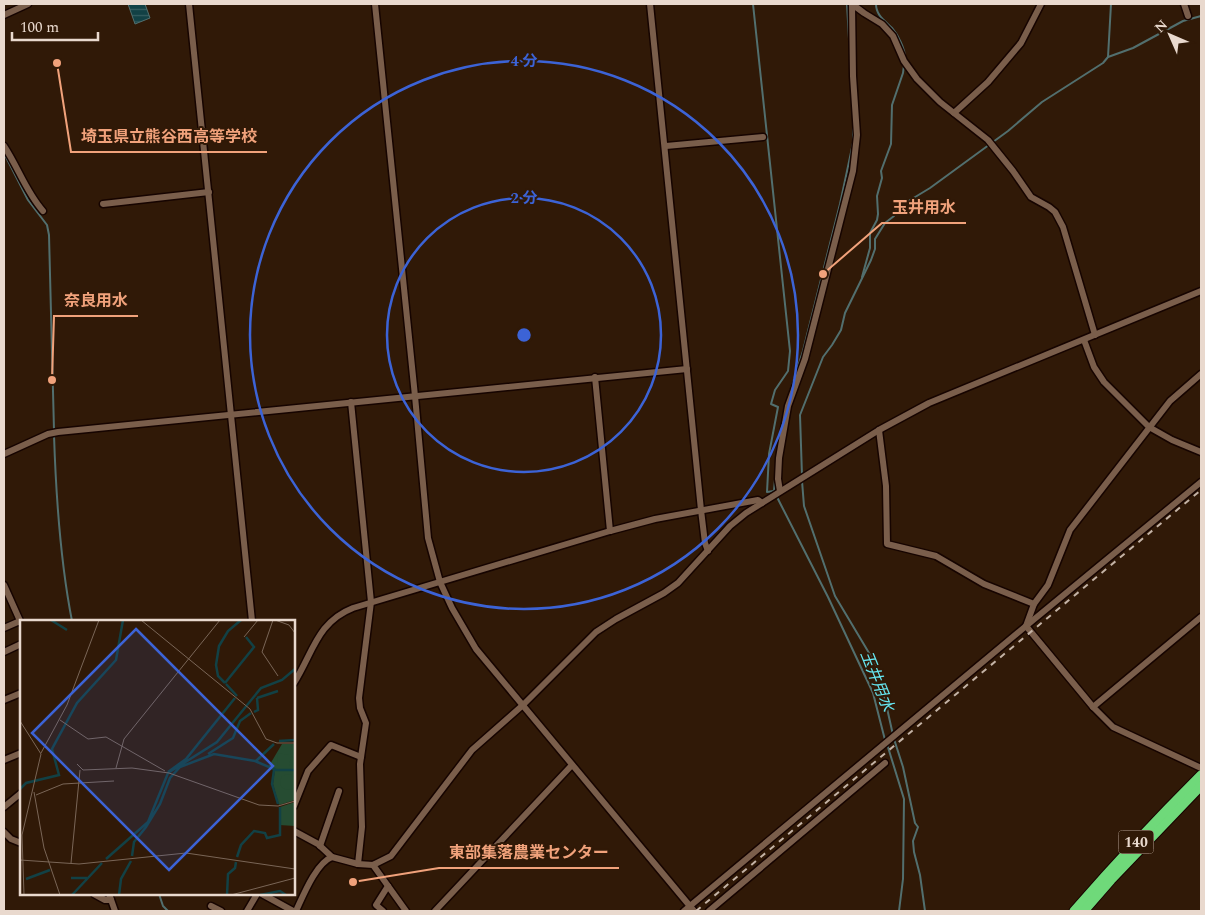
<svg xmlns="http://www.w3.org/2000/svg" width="1205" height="915" font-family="Spectral,'Noto Sans JP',serif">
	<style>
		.water { fill: url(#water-rules); stroke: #526f6e }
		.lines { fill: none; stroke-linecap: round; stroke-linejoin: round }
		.stream { stroke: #526f6e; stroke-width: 2 }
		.minor-casing { stroke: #160400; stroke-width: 9 }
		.highway-casing { stroke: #160400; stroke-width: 11 }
		.minor { stroke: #7a5e4b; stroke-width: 6 }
		.highway { stroke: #6fd97a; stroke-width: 9 }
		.rail { stroke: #c4b3a6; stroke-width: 2; stroke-dasharray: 6 6; stroke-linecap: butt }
		.ring { fill: none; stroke: #3c63d6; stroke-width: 2.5 }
		.labels { text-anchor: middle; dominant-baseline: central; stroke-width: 4; stroke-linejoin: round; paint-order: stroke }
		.shield { fill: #301907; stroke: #b29f92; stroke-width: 1 }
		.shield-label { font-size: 14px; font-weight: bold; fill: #e9d9ce }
		.water-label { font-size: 16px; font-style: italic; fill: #66e7f2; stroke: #301907 }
		.inset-river { fill: none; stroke: #124145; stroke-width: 2.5 }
		.inset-road { fill: none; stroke: #7a6657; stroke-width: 1 }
		.view { fill: #3c63d6; fill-opacity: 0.15; stroke: #3c63d6; stroke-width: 2.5 }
		.inset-edge { fill: none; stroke: #e9d9ce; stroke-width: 2.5 }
		.centre { fill: #3c63d6; stroke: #301907; stroke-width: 2.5 }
		.ring-label { font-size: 15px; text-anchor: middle; font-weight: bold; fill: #3c63d6; stroke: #301907; stroke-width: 4; stroke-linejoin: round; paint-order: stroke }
		.leader { fill: none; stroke: #f1a27b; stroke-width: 2 }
		.callout-dot { fill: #f1a27b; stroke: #301907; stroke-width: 2 }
		.callout-label { font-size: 16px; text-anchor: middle; font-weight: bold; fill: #f1a27b; stroke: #301907; stroke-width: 4; stroke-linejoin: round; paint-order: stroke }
	</style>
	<defs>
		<pattern id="water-rules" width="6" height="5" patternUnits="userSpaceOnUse" patternTransform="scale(1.25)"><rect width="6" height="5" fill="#124145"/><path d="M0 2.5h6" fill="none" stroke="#345c5f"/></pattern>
	</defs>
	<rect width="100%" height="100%" fill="#301907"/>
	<polygon class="water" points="128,4 145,4 150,18 135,24"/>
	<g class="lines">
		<g class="stream">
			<polyline points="753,4 790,351 788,371 775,390 771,404 778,407 769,454 767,492 774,491"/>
			<polyline points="847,4 849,39"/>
			<path d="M876 4C876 15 884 20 892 28 898 35 905 49 905 58"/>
			<polyline points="1108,57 1111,4"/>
			<polyline points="4,153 28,200 47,225 49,235 54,430"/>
			<polyline points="862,277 870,248 870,233 877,220 878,214 877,196 882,178 881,171 891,144 892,105 903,73 904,65"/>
			<polyline points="788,398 803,351 840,204 853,143 853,121"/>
			<path d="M54 435C56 497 60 560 72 621"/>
			<polyline points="802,476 800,415 823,357 832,345 841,330 845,313 871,260 875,249 875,239 885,223 894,216 897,208 930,188 1008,131 1042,102 1103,63 1108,57 1133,48 1183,21 1201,16"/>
			<polyline points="775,479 774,491 780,503 828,597 873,693 885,740"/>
			<polyline points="802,481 804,506 835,596 878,668 893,735"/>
			<polyline points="894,739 903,767 915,823 918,827 913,841 914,852 920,875 925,911"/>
			<polyline points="887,744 904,799 903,879 899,911"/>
			<polyline points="159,894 163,906 168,911"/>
		</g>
		<defs>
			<g id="minor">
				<polyline points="189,4 252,621"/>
				<polyline points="375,4 415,396 428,538 440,582 452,608 476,649 694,911"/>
				<polyline points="650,4 701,510 705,543 708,551"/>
				<polyline points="852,4 864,13 882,24 893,36 904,61 917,79 940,102 988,140 1013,171 1031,197 1049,207 1055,212 1063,227 1095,335"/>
				<polyline points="1184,4 1188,16"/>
				<polyline points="4,15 28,4"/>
				<polyline points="954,113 988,82 1021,43 1041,4"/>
				<path d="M4 146C18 167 26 192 43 211"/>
				<polyline points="666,146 763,137"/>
				<polyline points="103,204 209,192"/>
				<polyline points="1084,340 1094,367 1104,382 1149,427 1172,440 1201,452"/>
				<polyline points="1201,374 1170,401 1070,530 1048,585 1034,604 1026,626 1093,707 1113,727 1201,768"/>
				<polyline points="595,377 610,531"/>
				<polyline points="351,402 371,602 359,698 360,708 366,723 360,764 362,827 358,864"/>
				<polyline points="879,430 886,486 887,544 936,556 984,584 1034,604"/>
				<polyline points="4,454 48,434 58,432 687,369"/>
				<polyline points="780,491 778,479 779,458 788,406 805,359 853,171 857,135 853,76 852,5"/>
				<polyline points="4,585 21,623"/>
				<polyline points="4,628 20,621"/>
				<polyline points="4,652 21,644"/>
				<path d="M294 683C313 653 317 622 353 608L610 531 655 519 758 500 762 503"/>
				<polyline points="4,700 21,693"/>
				<polyline points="1093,707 1201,617"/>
				<polyline points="4,760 21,753"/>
				<polyline points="294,806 308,771 331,745 361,757"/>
				<polyline points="4,807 21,793"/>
				<polyline points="294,831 318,844 332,857 358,864 373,865 391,856 472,750 523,705 596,632 616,619 664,593 678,583 730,526 746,513 879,430 929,403 1201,291"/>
				<polyline points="4,832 11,839 21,843"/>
				<polyline points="320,846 339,791"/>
				<polyline points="373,865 406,911"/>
				<polyline points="94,894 105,900 111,900"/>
				<polyline points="109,894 115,911"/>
				<polyline points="262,894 293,911"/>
				<polyline points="211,906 221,911"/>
				<polyline points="247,911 257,894"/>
				<path d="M296 911C303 896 316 863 332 857"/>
				<polyline points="383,911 376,905 388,886"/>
				<polyline points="435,911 572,765"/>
				<polyline points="684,911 1026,626 1201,482"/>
				<polyline points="709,911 885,763"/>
			</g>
			<g id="highway">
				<path d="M1074 911C1115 864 1157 819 1201 775"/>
				<polyline points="1084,911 1111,880 1201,786"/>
			</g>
		</defs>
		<use href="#minor" class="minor-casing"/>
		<use href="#highway" class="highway-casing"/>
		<use href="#minor" class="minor"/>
		<use href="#highway" class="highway"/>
		<polyline class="rail" points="696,911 1201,490"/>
	</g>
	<g class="ring">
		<circle cx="524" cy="335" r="137"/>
		<circle cx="524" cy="335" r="274"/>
	</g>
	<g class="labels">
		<rect class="shield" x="1118.5" y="830.5" width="35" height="23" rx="4"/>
		<g class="shield-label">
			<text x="1136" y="842">140</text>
		</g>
		<g class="water-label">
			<text transform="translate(877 681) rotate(68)">玉井用水</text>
		</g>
	</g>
	<g transform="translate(20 620)">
		<rect width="275" height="275" fill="#301907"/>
		<path d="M262 124H275V180L259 185 253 164 255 149 249 146ZM275 182V206L259 205 260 187Z" fill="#264c32"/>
		<path d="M272 125H275V139L271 136 269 146H257L258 133 270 135ZM260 162a8 8 0 1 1 16 0a8 8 0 1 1-16 0Z" fill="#264c32"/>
		<path class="inset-river" d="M31 0 47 10M205 63 234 27 226 17M205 63 198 56 196 45 199 26 208 11 221 0M206 64 217 76M237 78 258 71M234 92 238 90 237 78M259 121 275 120M188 134 213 118 220 101 231 93M236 141 254 124M254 150 252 164 258 184M148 152 166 139 215 78M0 169 6 163 39 155 32 129 57 83 96 40 103 0M112 236 114 222 126 207 140 184 150 158 160 147 194 134 235 141 256 150H275M217 237 221 225 234 211 245 213 247 218 260 215V187M86 239 128 202 148 153 197 122 241 68 262 60 275 49M51 258H67M6 259 30 250M52 275 82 243M99 275 101 259 111 241M207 275 208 254 215 248 216 242M240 275 260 271 266 275"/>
		<path class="inset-road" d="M121 0 230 89 246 119 257 123H275M253 0 242 32 258 56M255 0 269 5 275 13M224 17 238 0M40 100 68 119 86 117 145 151M0 101 21 134 2 215 4 275M21 133 47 85 79 0M57 144 63 150 112 148 149 153 239 185 258 186 275 181M96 148 104 119 200 0M14 172 24 228 40 275M16 175 43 164 94 161M0 240 59 244 166 233 275 249M51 243 60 150M211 275 275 258"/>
		<path class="view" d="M116 9 253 146 149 250 12 113Z"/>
		<rect width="275" height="275" class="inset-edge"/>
	</g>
	<circle cx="524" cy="335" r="8" class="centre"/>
	<g class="ring-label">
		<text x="524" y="66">4 分</text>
		<text x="524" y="203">2 分</text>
	</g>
	<path class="leader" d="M57 63L71 152H267M823 274L882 223H966M52 380L54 316H138M353 882L439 868H619"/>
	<g class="callout-dot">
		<circle cx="57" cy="63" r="5"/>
		<circle cx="823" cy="274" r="5"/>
		<circle cx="52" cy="380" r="5"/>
		<circle cx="353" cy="882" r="5"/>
	</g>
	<g class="callout-label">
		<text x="169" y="142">埼玉県立熊谷西高等学校</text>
		<text x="924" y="213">玉井用水</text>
		<text x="96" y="306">奈良用水</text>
		<text x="529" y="858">東部集落農業センター</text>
	</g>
	<rect width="1205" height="915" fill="none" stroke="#e9d9ce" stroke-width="10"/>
	<g transform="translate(1170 35) rotate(315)" stroke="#301907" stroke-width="4" paint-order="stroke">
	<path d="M0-4L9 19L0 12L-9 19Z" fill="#e9d9ce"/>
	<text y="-8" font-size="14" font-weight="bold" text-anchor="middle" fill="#e9d9ce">N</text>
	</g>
	<path d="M12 32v8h86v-8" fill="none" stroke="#e9d9ce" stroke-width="2.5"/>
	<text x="20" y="32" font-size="15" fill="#e9d9ce" stroke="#301907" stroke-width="4" paint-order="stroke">100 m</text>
</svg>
